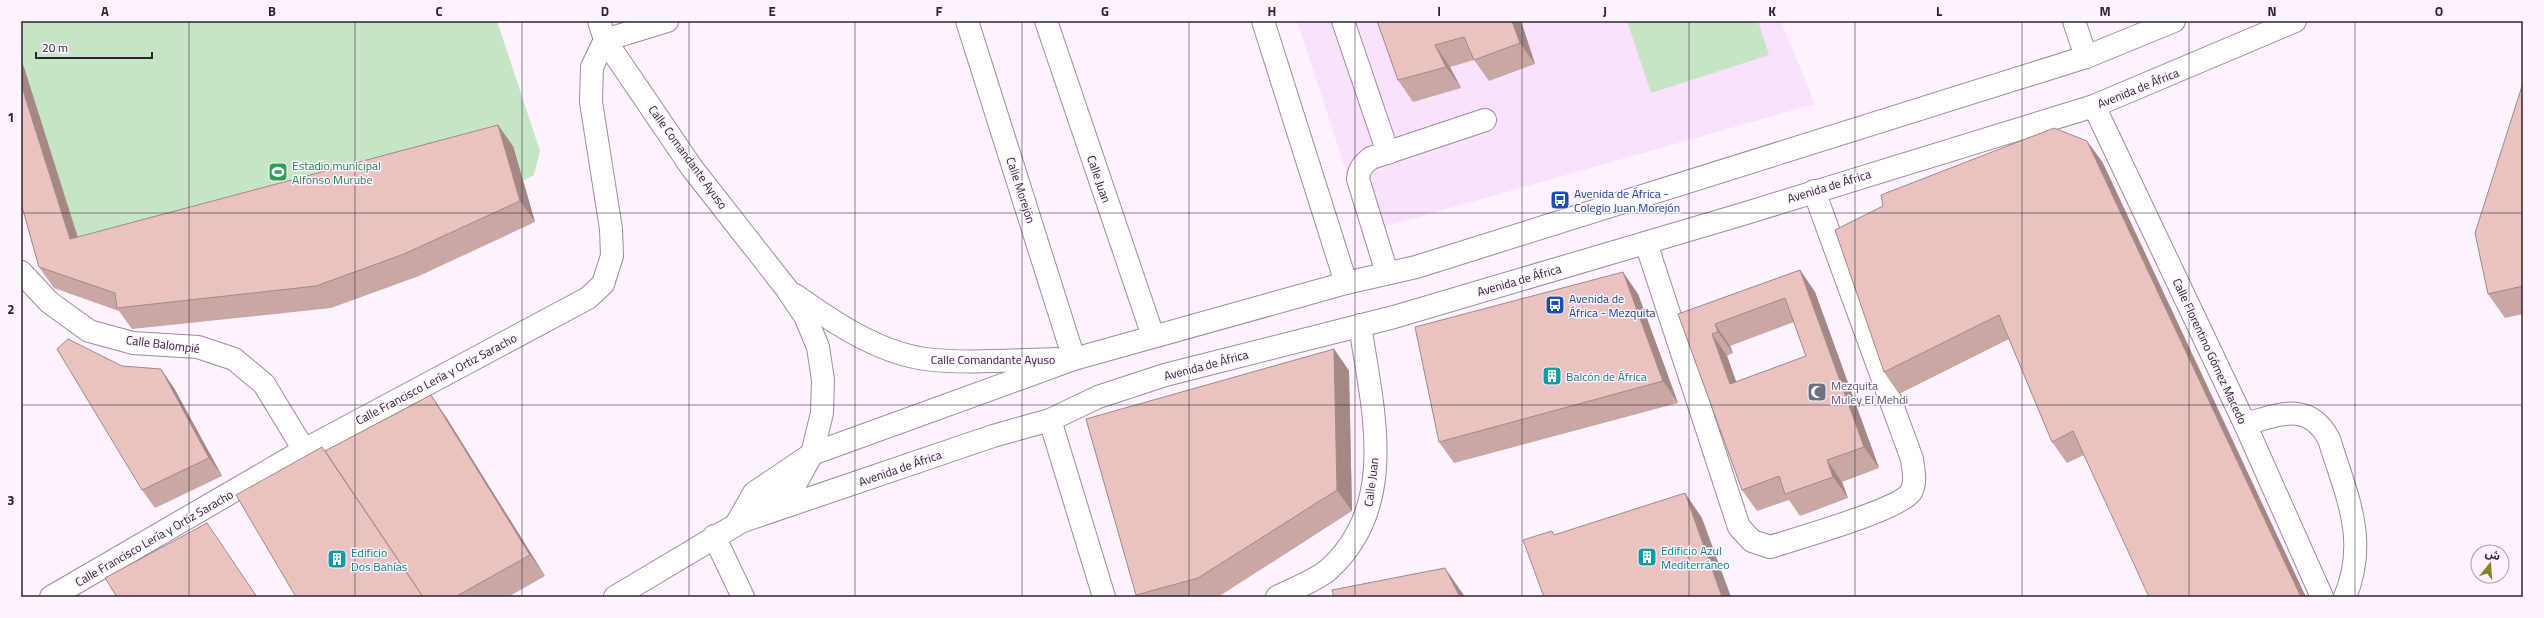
<svg xmlns="http://www.w3.org/2000/svg" width="2544" height="618" font-family="'Titillium Web','Noto Sans Arabic',sans-serif">
	<style>
		.built { fill: #fae2fe }
		.green { fill: #c6e5c5 }
		.lines { fill: none; stroke-linecap: round; stroke-linejoin: round }
		.minor-casing { stroke: #9f89a3; stroke-width: 24 }
		.major-casing { stroke: #9f89a3; stroke-width: 24 }
		.minor { stroke: #fff; stroke-width: 22 }
		.major { stroke: #fff; stroke-width: 22 }
		.wall { fill: #c9a7a5; fill-rule: evenodd }
		.shaded-wall { fill: #a48886 }
		.building { fill: #eac2c0; stroke: #a48886; fill-rule: evenodd }
		.grid { fill: none; stroke: #2d242f; stroke-width: 1; stroke-opacity: 0.55 }
		.labels { text-anchor: middle; dominant-baseline: central; stroke-width: 3; stroke-linejoin: round; paint-order: stroke }
		.street-label { font-size: 12px; fill: #2d242f; stroke: #fcf3fe }
		.leisure-label { font-size: 12px; fill: #27864d; stroke: #fcf3fe; text-anchor: start }
		.transit-label { font-size: 12px; fill: #164399; stroke: #fcf3fe; text-anchor: start }
		.culture-label { font-size: 12px; fill: #0d838f; stroke: #fcf3fe; text-anchor: start }
		.worship-label { font-size: 12px; fill: #5b616d; stroke: #fcf3fe; text-anchor: start }
		.neatline { fill: none; stroke: #2d242f; stroke-width: 1.5 }
		.grid-label { font-size: 13px; text-anchor: middle; font-weight: bold; fill: #2d242f }
	</style>
	<rect width="100%" height="100%" fill="#fcf3fe"/>
	<polygon class="built" points="1297,21 1781,21 1815,104 1366,232"/>
	<g class="green">
		<polygon points="21,21 497,21 540,151 534,175 315,292 131,315 54,288 21,169"/>
		<polygon points="1627,21 1758,21 1769,55 1651,93"/>
	</g>
	<g class="lines">
		<defs>
			<g id="minor">
				<polyline points="967,21 1074,359"/>
				<polyline points="1046,21 1153,336"/>
				<polyline points="1263,21 1346,283"/>
				<polyline points="1343,21 1388,153"/>
				<polyline points="2074,21 2086,57"/>
				<polyline points="2094,106 2245,424 2322,597"/>
				<path d="M1646 243 1739 527 1752 541 1770 547C1795 539 1899 510 1911 492 1917 482 1913 469 1912 459L1814 191"/>
				<polyline points="21,272 49,302 89,331 133,343 198,347 234,359 264,384 304,450"/>
				<path d="M1387 273 1358 179C1359 169 1363 164 1371 158L1485 120"/>
				<polyline points="1050,420 1104,597"/>
				<path d="M2245 424C2279 415 2308 400 2329 439 2346 495 2369 539 2345 597"/>
				<polyline points="714,536 743,597"/>
				<polyline points="51,597 304,450 588,298 603,284 612,256 611,229 591,102 592,67 605,40 667,21"/>
				<path d="M1277 597C1293 589 1315 581 1328 570 1400 506 1372 407 1360 325"/>
			</g>
			<g id="major">
				<polyline points="599,21 605,40 692,168 786,288 805,316 818,347 823,380 822,413 812,454 791,492 615,597"/>
				<path d="M795 295C833 322 877 352 925 359 965 364 1015 360 1056 359"/>
				<polyline points="737,523 993,436 1050,420 1098,397 1165,375 1394,317 1743,214 2094,106 2295,21"/>
				<polyline points="737,523 754,493 812,454 1074,359 1346,283 1416,267 2086,57 2174,21"/>
			</g>
		</defs>
		<use href="#minor" class="minor-casing"/>
		<use href="#major" class="major-casing"/>
		<use href="#minor" class="minor"/>
		<use href="#major" class="major"/>
	</g>
	<g class="wall">
		<polygon points="1377,21 1521,21 1535,64 1489,81 1474,60 1450,67 1461,88 1413,102 1398,80"/>
		<polygon points="21,58 78,237 513,146 535,222 419,276 331,308 132,329 119,311 54,288 39,267 21,203"/>
		<polygon points="2523,83 2523,314 2505,318 2488,294"/>
		<polygon points="2087,141 2103,163 2084,455 2067,463 2052,442 2009,339 1899,394 1884,372"/>
		<path d="M1800 270 1815 292 1879 468 1842 482 1848 498 1800 516 1789 500 1757 511 1742 490 1678 314ZM1794 322 1806 356 1736 382 1727 356 1733 353 1730 346Z"/>
		<polygon points="1638,294 1678,403 1454,463 1439,442"/>
		<polygon points="1334,349 1349,371 1352,511 1218,597 1138,597 1136,595"/>
		<polygon points="122,366 174,388 222,476 155,508 142,490"/>
		<polygon points="446,417 545,576 508,597 296,597 325,451"/>
	</g>
	<g class="shaded-wall">
		<polygon points="1512,21 1521,21 1535,64 1520,43"/>
		<polygon points="1435,45 1450,67 1461,88 1446,67"/>
		<polygon points="21,58 85,261 70,239 21,84"/>
		<polygon points="498,125 513,146 535,222 520,201"/>
		<polygon points="2087,141 2103,163 2306,597 2301,597"/>
		<polygon points="1800,270 1815,292 1879,468 1864,447"/>
		<polygon points="1623,272 1638,294 1678,403 1663,381"/>
		<polygon points="1715,324 1730,346 1733,353 1718,332"/>
		<polygon points="1712,334 1727,356 1745,406 1730,384"/>
		<polygon points="1334,349 1349,371 1352,511 1337,490"/>
		<polygon points="161,369 174,388 222,476 209,458"/>
		<polygon points="431,395 446,417 545,576 530,555"/>
		<polygon points="1827,460 1842,482 1848,498 1833,477"/>
		<polygon points="1685,493 1702,518 1731,597 1722,597"/>
		<polygon points="1445,568 1463,594 1465,597 1460,597"/>
	</g>
	<g class="building">
		<polygon points="1377,21 1512,21 1520,43 1474,60 1464,37 1435,45 1446,67 1398,80"/>
		<polygon points="2523,83 2523,286 2488,294 2475,233"/>
		<polygon points="21,84 70,239 498,125 520,201 404,254 316,286 117,308 115,293 39,267 21,203"/>
		<polygon points="2054,128 2087,141 2301,597 2149,597 2073,431 2052,442 1999,315 1884,372 1835,230 1883,206 1881,195"/>
		<path d="M1800 270 1864 447 1827 460 1833 477 1785 494 1779 476 1742 490 1678 314ZM1785 298 1806 356 1730 384 1712 334 1718 332 1715 324Z"/>
		<polygon points="1623,272 1663,381 1439,442 1415,327"/>
		<polygon points="68,339 122,366 161,369 209,458 142,490 57,349"/>
		<polygon points="1334,349 1337,490 1198,578 1136,595 1086,419"/>
		<polygon points="431,395 530,555 455,597 423,597 325,451"/>
		<polygon points="322,447 423,597 296,597 236,495"/>
		<polygon points="1685,493 1722,597 1544,597 1523,540 1552,531 1554,535"/>
		<polygon points="207,523 257,597 117,597 105,578"/>
		<polygon points="1445,568 1460,597 1334,597 1332,590"/>
	</g>
	<path class="grid" d="M189 21V597M355 21V597M522 21V597M689 21V597M855 21V597M1022 21V597M1189 21V597M1355 21V597M1522 21V597M1689 21V597M1855 21V597M2022 21V597M2189 21V597M2355 21V597M21 213H2523M21 405H2523"/>
	<defs>
		<symbol id="stadium-square" viewBox="-11 -11 22 22"><rect x="-9" y="-9" width="18" height="18" rx="4" fill="#2e9e5b" stroke="#fcf3fe"/><path d="M0-5a6.5 5 0 1 0 0 10a6.5 5 0 1 0 0-10ZM-3.5-1.8h7v3.6h-7Z" fill="#fff"/></symbol>
		<symbol id="bus-square" viewBox="-11 -11 22 22"><rect x="-9" y="-9" width="18" height="18" rx="4" fill="#1a4fb4" stroke="#fcf3fe"/><path d="M-5-6H5V4H4V6H2V4H-2V6H-4V4H-5ZM-3.5-4V0h7V-4ZM-3.5 1.2v1.5H-2V1.2ZM2 1.2v1.5H3.5V1.2Z" fill="#fff"/></symbol>
		<symbol id="building-square" viewBox="-11 -11 22 22"><rect x="-9" y="-9" width="18" height="18" rx="4" fill="#0f9aa8" stroke="#fcf3fe"/><path d="M-4-6H4V6H1V3H-1V6H-4ZM-2.5-4.3h1.7v1.8h-1.7ZM.8-4.3h1.7v1.8H.8ZM-2.5-1h1.7V.8h-1.7ZM.8-1h1.7V.8H.8Z" fill="#fff"/></symbol>
		<symbol id="mosque-square" viewBox="-11 -11 22 22"><rect x="-9" y="-9" width="18" height="18" rx="4" fill="#6b7280" stroke="#fcf3fe"/><path d="M3.5-4.9A6 6 0 1 0 3.5 4.9A5 5 0 1 1 3.5-4.9Z" fill="#fff"/></symbol>
	</defs>
	<g fill-rule="evenodd">
		<use href="#stadium-square" x="267" y="161" width="22" height="22"/>
		<use href="#bus-square" x="1549" y="189" width="22" height="22"/>
		<use href="#bus-square" x="1544" y="294" width="22" height="22"/>
		<use href="#building-square" x="1541" y="365" width="22" height="22"/>
		<use href="#mosque-square" x="1806" y="381" width="22" height="22"/>
		<use href="#building-square" x="1636" y="546" width="22" height="22"/>
		<use href="#building-square" x="326" y="548" width="22" height="22"/>
	</g>
	<g class="labels">
		<g class="street-label">
			<text transform="translate(2138 88) rotate(-22)">Avenida de África</text>
			<text transform="translate(688 157) rotate(54)">Calle Comandante Ayuso</text>
			<text transform="translate(1099 179) rotate(71)">Calle Juan</text>
			<text transform="translate(1829 186) rotate(-17)">Avenida de África</text>
			<text transform="translate(1021 190) rotate(72)">Calle Morejón</text>
			<text transform="translate(1519 280) rotate(-16)">Avenida de África</text>
			<text transform="translate(163 344) rotate(7)">Calle Balompié</text>
			<text transform="translate(2210 351) rotate(65)">Calle Florentino Gómez Macedo</text>
			<text x="993" y="359">Calle Comandante Ayuso</text>
			<text transform="translate(1206 365) rotate(-15)">Avenida de África</text>
			<text transform="translate(436 379) rotate(-28)">Calle Francisco Lería y Ortiz Saracho</text>
			<text transform="translate(900 468) rotate(-19)">Avenida de África</text>
			<text transform="translate(1371 482) rotate(-83)">Calle Juan</text>
			<text transform="translate(154 538) rotate(-30)">Calle Francisco Lería y Ortiz Saracho</text>
		</g>
		<g class="leisure-label">
			<text x="292" y="165">Estadio municipal<tspan x="292" dy="14">Alfonso Murube</tspan></text>
		</g>
		<g class="transit-label">
			<text x="1574" y="193">Avenida de África -<tspan x="1574" dy="14">Colegio Juan Morejón</tspan></text>
			<text x="1569" y="298">Avenida de<tspan x="1569" dy="14">África - Mezquita</tspan></text>
		</g>
		<g class="culture-label">
			<text x="1566" y="376">Balcón de África</text>
			<text x="1661" y="550">Edificio Azul<tspan x="1661" dy="14">Mediterráneo</tspan></text>
			<text x="351" y="552">Edificio<tspan x="351" dy="14">Dos Bahías</tspan></text>
		</g>
		<g class="worship-label">
			<text x="1831" y="385">Mezquita<tspan x="1831" dy="14">Muley El Mehdi</tspan></text>
		</g>
	</g>
	<rect width="2544" height="618" fill="none" stroke="#fcf3fe" stroke-width="44"/>
	<g transform="translate(2490 564) rotate(17)"><circle r="19" fill="#fcf3fe" stroke="#a9a0ab"/>
	<path d="M0-3L7 15L0 10L-7 15Z" fill="#86822b"/>
	<text y="-6" font-size="11" font-weight="bold" text-anchor="middle" fill="#2d242f">ش</text>
	</g>
	<path d="M36 52v6h116v-6" fill="none" stroke="#2d242f" stroke-width="2"/>
	<text x="42" y="52" font-size="12" fill="#2d242f" stroke="#fcf3fe" stroke-width="3" paint-order="stroke">20 m</text>
	<rect x="22" y="22" width="2500" height="574" class="neatline"/>
	<g class="grid-label">
		<text x="105" y="16">A</text>
		<text x="272" y="16">B</text>
		<text x="439" y="16">C</text>
		<text x="605" y="16">D</text>
		<text x="772" y="16">E</text>
		<text x="939" y="16">F</text>
		<text x="1105" y="16">G</text>
		<text x="1272" y="16">H</text>
		<text x="1439" y="16">I</text>
		<text x="1605" y="16">J</text>
		<text x="1772" y="16">K</text>
		<text x="1939" y="16">L</text>
		<text x="2105" y="16">M</text>
		<text x="2272" y="16">N</text>
		<text x="2439" y="16">O</text>
		<text x="11" y="122">1</text>
		<text x="11" y="314">2</text>
		<text x="11" y="505">3</text>
	</g>
</svg>
